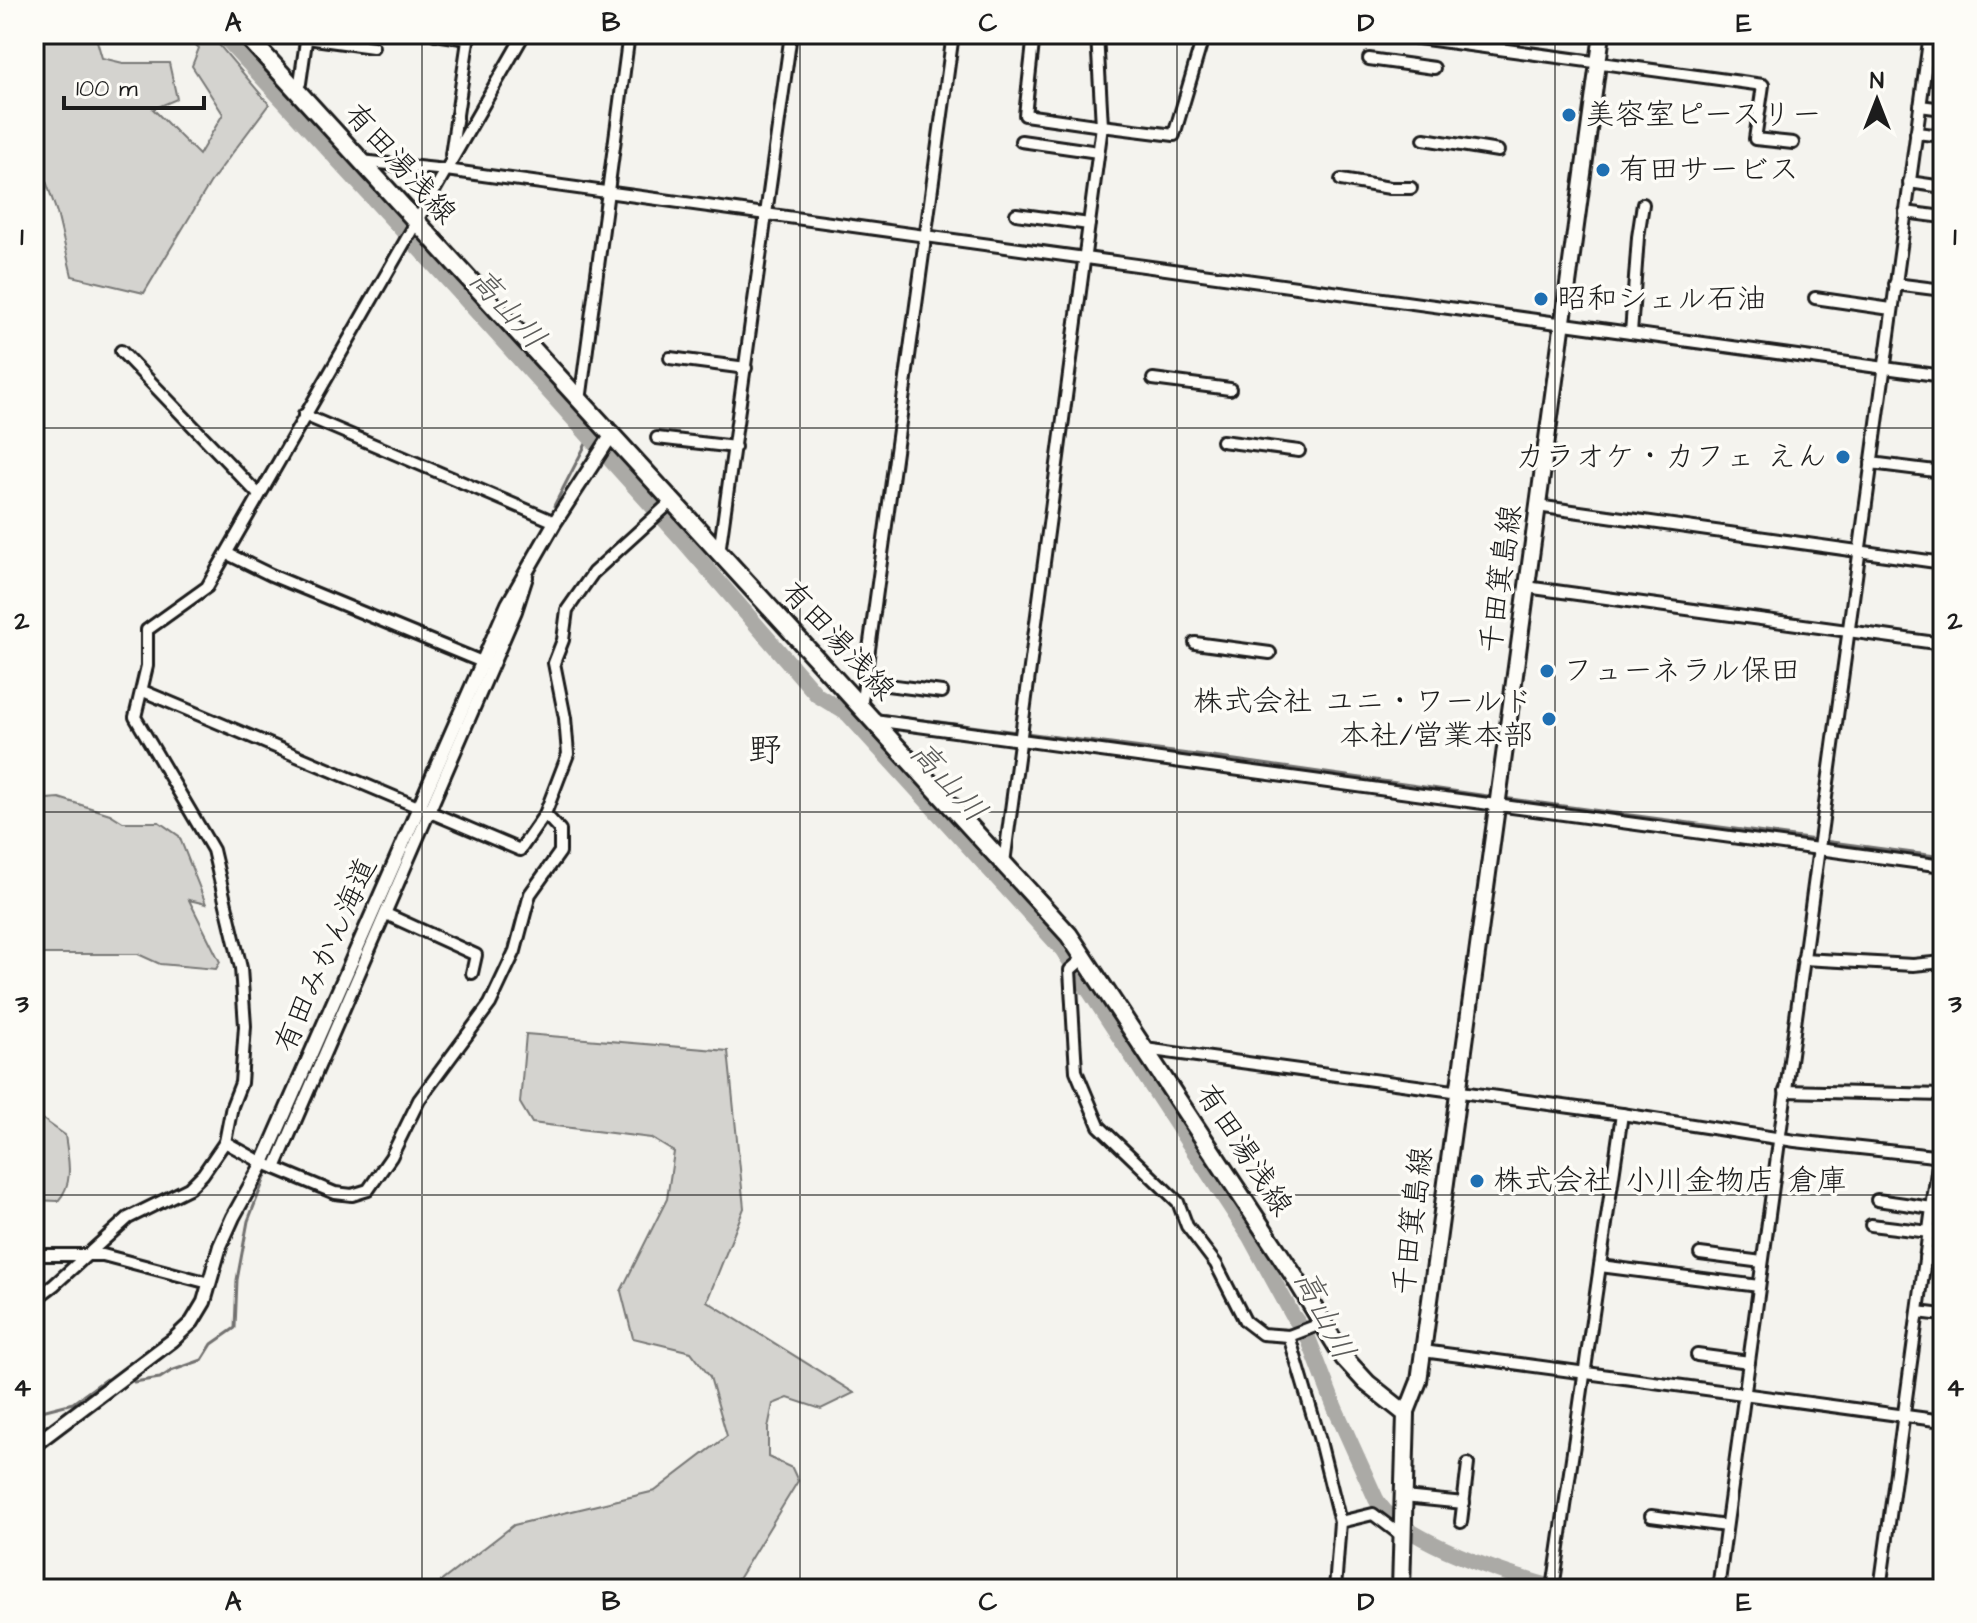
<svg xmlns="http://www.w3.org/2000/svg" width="1977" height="1623" font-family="'Architects Daughter','Klee One',sans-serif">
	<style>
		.green { fill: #d4d3cf; stroke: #787876; stroke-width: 2 }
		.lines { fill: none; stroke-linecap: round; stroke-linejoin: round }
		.stream { stroke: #72716f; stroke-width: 3 }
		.river { stroke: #abaaa6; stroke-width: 16 }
		.minor-casing { stroke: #1c1c1c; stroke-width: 16 }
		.tertiary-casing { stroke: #1c1c1c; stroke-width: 18 }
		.secondary-casing { stroke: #1c1c1c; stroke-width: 20 }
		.primary-casing { stroke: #1c1c1c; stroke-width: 22 }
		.minor { stroke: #fdfcf7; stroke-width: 10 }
		.tertiary { stroke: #fdfcf7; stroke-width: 12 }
		.secondary { stroke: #fdfcf7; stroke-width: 14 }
		.primary { stroke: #fdfcf7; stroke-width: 16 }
		.grid { fill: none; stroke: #1c1c1c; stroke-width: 2; stroke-opacity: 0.55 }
		.poi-dot { fill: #1f6fb2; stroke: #fdfcf7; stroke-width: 3 }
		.labels { text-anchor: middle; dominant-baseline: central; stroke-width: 7; stroke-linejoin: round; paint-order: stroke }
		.poi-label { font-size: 30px; fill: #1c1c1c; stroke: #fdfcf7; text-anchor: start }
		.street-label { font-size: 30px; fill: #1c1c1c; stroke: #fdfcf7 }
		.water-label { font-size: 32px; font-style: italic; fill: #5c5c5a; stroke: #fdfcf7 }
		.quarter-label { font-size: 34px; fill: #1c1c1c; stroke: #fdfcf7 }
		.neatline { fill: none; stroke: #1c1c1c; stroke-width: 3 }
		.grid-label { font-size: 26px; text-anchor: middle; font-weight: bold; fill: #1c1c1c }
	</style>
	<rect width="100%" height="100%" fill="#f4f3ee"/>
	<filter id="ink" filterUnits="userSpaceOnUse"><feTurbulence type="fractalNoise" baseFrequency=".0125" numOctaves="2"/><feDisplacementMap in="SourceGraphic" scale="16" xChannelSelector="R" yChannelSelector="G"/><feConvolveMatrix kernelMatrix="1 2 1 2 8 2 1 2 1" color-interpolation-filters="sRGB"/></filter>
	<g filter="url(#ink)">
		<g class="green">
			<polygon points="34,34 95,34 102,58 123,63 169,63 177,99 153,109 199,155 223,114 192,66 199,48 184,34 199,34 215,40 269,104 210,183 144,293 72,276 57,213 34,146"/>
			<polygon points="59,798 110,814 123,822 159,822 179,836 206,904 189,900 220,962 216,969 160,964 138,954 38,954 34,958 34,800"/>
			<polygon points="526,1034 728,1051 744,1208 707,1301 854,1393 821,1409 788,1398 773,1404 768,1428 768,1457 792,1468 798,1481 732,1589 423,1589 435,1586 514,1525 655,1491 727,1436 710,1377 691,1352 633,1338 621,1291 667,1199 674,1152 651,1138 532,1123 520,1103"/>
			<path d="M34 1113 65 1135C68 1158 75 1182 58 1201L34 1200Z"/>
		</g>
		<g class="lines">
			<g class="stream">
				<polyline points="554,506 589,438"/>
				<polyline points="848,714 855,714"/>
				<polyline points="878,714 1235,760 1495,797"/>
				<polyline points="1503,798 1816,840"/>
				<polyline points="1824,841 1943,857"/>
				<polyline points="271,1163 343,998"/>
				<polyline points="134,1382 160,1378 171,1371 202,1360 212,1344 235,1328 237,1280 248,1221 268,1170"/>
				<polyline points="34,1413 73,1403 106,1379"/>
			</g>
			<path class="river" d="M222 34 460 293 680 537 817 695 848 714 1062 949 1250 1237 1293 1316 1307 1335 1335 1408 1376 1499C1398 1541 1514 1577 1559 1589"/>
			<defs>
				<g id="minor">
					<polyline points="435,34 468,39"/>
					<polyline points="1034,34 1025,115 1102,126 1097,34"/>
					<polyline points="1389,34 1763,85 1755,139 1793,143"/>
					<polyline points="307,38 373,47"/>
					<polyline points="1369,59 1434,68"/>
					<polyline points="295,89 300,83 307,34"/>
					<polyline points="1920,106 1943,109"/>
					<polyline points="1916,133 1943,136"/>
					<polyline points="1424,139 1498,151"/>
					<polyline points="1021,141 1098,152"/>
					<polyline points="451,155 469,34"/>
					<polyline points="361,161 446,170 1943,376"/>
					<polyline points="1341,180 1390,188 1411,188"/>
					<polyline points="1909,182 1943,187"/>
					<polyline points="1905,212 1943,217"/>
					<polyline points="1016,214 1089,224"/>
					<polyline points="1895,284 1943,290"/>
					<polyline points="1815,298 1891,309"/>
					<polyline points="1631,333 1638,237 1643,204"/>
					<polyline points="121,351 259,495"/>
					<polyline points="670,358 746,368"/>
					<polyline points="1153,379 1230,389"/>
					<polyline points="580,401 629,34"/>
					<polyline points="304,415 555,522"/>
					<polyline points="657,438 735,447"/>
					<polyline points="1222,441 1299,451"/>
					<polyline points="1871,463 1943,472"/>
					<polyline points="1537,506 1943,563"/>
					<polyline points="719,553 791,34"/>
					<polyline points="228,554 271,575 487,664"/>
					<polyline points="1526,587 1943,644"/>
					<polyline points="1195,643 1270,653"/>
					<polyline points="864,682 942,692"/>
					<polyline points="143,691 520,850 545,814 568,754 565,718 554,663 563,640 567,610 593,573 671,502"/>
					<polyline points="861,708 953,34"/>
					<polyline points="874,720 1943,866"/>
					<polyline points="1004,863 1102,126 1174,135 1204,34"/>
					<polyline points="386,914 476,955 472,973"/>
					<polyline points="1085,957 1070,970 1076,1071 1099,1126 1178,1202 1187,1226 1216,1264 1245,1321 1262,1334 1289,1336 1323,1323"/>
					<polyline points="1803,959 1913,965 1943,962"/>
					<polyline points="1145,1049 1622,1114 1795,1141 1943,1157"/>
					<polyline points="1785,1091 1943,1095"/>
					<polyline points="225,1142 263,1163 335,1193 352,1195 368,1190 391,1157 419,1100 490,1004 515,951 530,894 560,852 560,830 545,814"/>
					<polyline points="275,1168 516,611 527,577"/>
					<polyline points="1877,1200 1932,1208"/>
					<polyline points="1871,1225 1929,1232"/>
					<polyline points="1700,1254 1762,1262"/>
					<polyline points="34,1255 103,1255 209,1283"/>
					<polyline points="1925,1258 1943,1261"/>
					<polyline points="1600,1266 1759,1286"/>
					<polyline points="34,1300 54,1285 128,1218 189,1188 203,1174 225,1142 232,1106 241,1083 245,1026 241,968 213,850 135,717 147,666 147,630 207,587 524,34"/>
					<polyline points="1918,1312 1943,1315"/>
					<polyline points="1289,1336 1319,1437 1340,1522 1335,1589"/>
					<polyline points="1423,1351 1943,1421"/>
					<polyline points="1697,1355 1749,1362"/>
					<polyline points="1404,1497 1464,1503"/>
					<polyline points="1651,1516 1726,1526"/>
					<polyline points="1340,1522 1373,1514 1402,1536"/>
					<polyline points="1461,1522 1468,1464"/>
					<polyline points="1553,1589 1622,1114"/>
					<polyline points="1718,1589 1930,34"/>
					<polyline points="1880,1589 1939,1157"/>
				</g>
				<polyline id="tertiary" points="34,1445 173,1340 192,1322 204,1302 220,1246 233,1217 263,1163 508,604 555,522 611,436"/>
				<polyline id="secondary" points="1406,1414 1419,1381 1602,34"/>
				<polyline id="primary" points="245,34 1069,935 1294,1276 1344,1358 1367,1383 1406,1414 1401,1589"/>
			</defs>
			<use href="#minor" class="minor-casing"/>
			<use href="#tertiary" class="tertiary-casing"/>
			<use href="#secondary" class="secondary-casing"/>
			<use href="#primary" class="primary-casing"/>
			<use href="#minor" class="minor"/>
			<use href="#tertiary" class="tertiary"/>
			<use href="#secondary" class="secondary"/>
			<use href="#primary" class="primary"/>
		</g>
	</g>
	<path class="grid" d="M422 34V1589M800 34V1589M1177 34V1589M1555 34V1589M34 428H1943M34 812H1943M34 1195H1943"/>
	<g class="poi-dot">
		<circle cx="1569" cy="115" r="8"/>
		<circle cx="1603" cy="170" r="8"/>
		<circle cx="1541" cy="299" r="8"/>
		<circle cx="1843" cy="457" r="8"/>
		<circle cx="1547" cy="671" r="8"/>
		<circle cx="1549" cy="719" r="8"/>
		<circle cx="1477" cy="1181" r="8"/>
	</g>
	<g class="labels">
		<g class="poi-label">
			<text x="1585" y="115">美容室ピースリー</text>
			<text x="1619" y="170">有田サービス</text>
			<text x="1557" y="299">昭和シェル石油</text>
			<text x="1827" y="457" text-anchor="end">カラオケ・カフェ えん</text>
			<text x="1563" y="671">フューネラル保田</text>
			<text x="1533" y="702" text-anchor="end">株式会社 ユニ・ワールド<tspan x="1533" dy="34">本社/営業本部</tspan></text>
			<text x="1493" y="1181">株式会社 小川金物店 倉庫</text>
		</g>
		<g class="street-label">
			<text transform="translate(400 164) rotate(48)">有田湯浅線</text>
			<text transform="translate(1501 579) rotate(-82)">千田箕島線</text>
			<text transform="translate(838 641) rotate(47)">有田湯浅線</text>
			<text transform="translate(326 955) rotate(-66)">有田みかん海道</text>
			<text transform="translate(1244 1150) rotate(57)">有田湯浅線</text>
			<text transform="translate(1413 1221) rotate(-83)">千田箕島線</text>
		</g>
		<g class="water-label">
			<text transform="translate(507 309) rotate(48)">高山川</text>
			<text transform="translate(948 782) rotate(48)">高山川</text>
			<text transform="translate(1324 1315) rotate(63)">高山川</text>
		</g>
		<g class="quarter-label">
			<text x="765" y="751">野</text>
		</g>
	</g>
	<rect width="1977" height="1623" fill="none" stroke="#fdfcf7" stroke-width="88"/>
	<g transform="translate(1877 100)" stroke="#fdfcf7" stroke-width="6" paint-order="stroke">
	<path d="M0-6L14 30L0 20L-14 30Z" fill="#1c1c1c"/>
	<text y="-12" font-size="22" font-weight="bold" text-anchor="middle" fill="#1c1c1c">N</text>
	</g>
	<path d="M64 96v12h140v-12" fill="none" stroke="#1c1c1c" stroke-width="4"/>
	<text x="76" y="96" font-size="24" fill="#1c1c1c" stroke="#fdfcf7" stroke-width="6" paint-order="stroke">100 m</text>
	<rect x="44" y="44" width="1889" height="1535" class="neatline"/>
	<g class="grid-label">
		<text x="233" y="31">A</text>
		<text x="611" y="31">B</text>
		<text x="988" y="31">C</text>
		<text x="1366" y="31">D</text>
		<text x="1744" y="31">E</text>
		<text x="22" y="245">1</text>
		<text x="1955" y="245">1</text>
		<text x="22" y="629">2</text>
		<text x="1955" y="629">2</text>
		<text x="22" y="1012">3</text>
		<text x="1955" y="1012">3</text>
		<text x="22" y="1396">4</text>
		<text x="1955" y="1396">4</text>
		<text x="233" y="1610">A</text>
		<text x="611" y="1610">B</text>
		<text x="988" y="1610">C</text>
		<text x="1366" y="1610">D</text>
		<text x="1744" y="1610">E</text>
	</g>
</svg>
